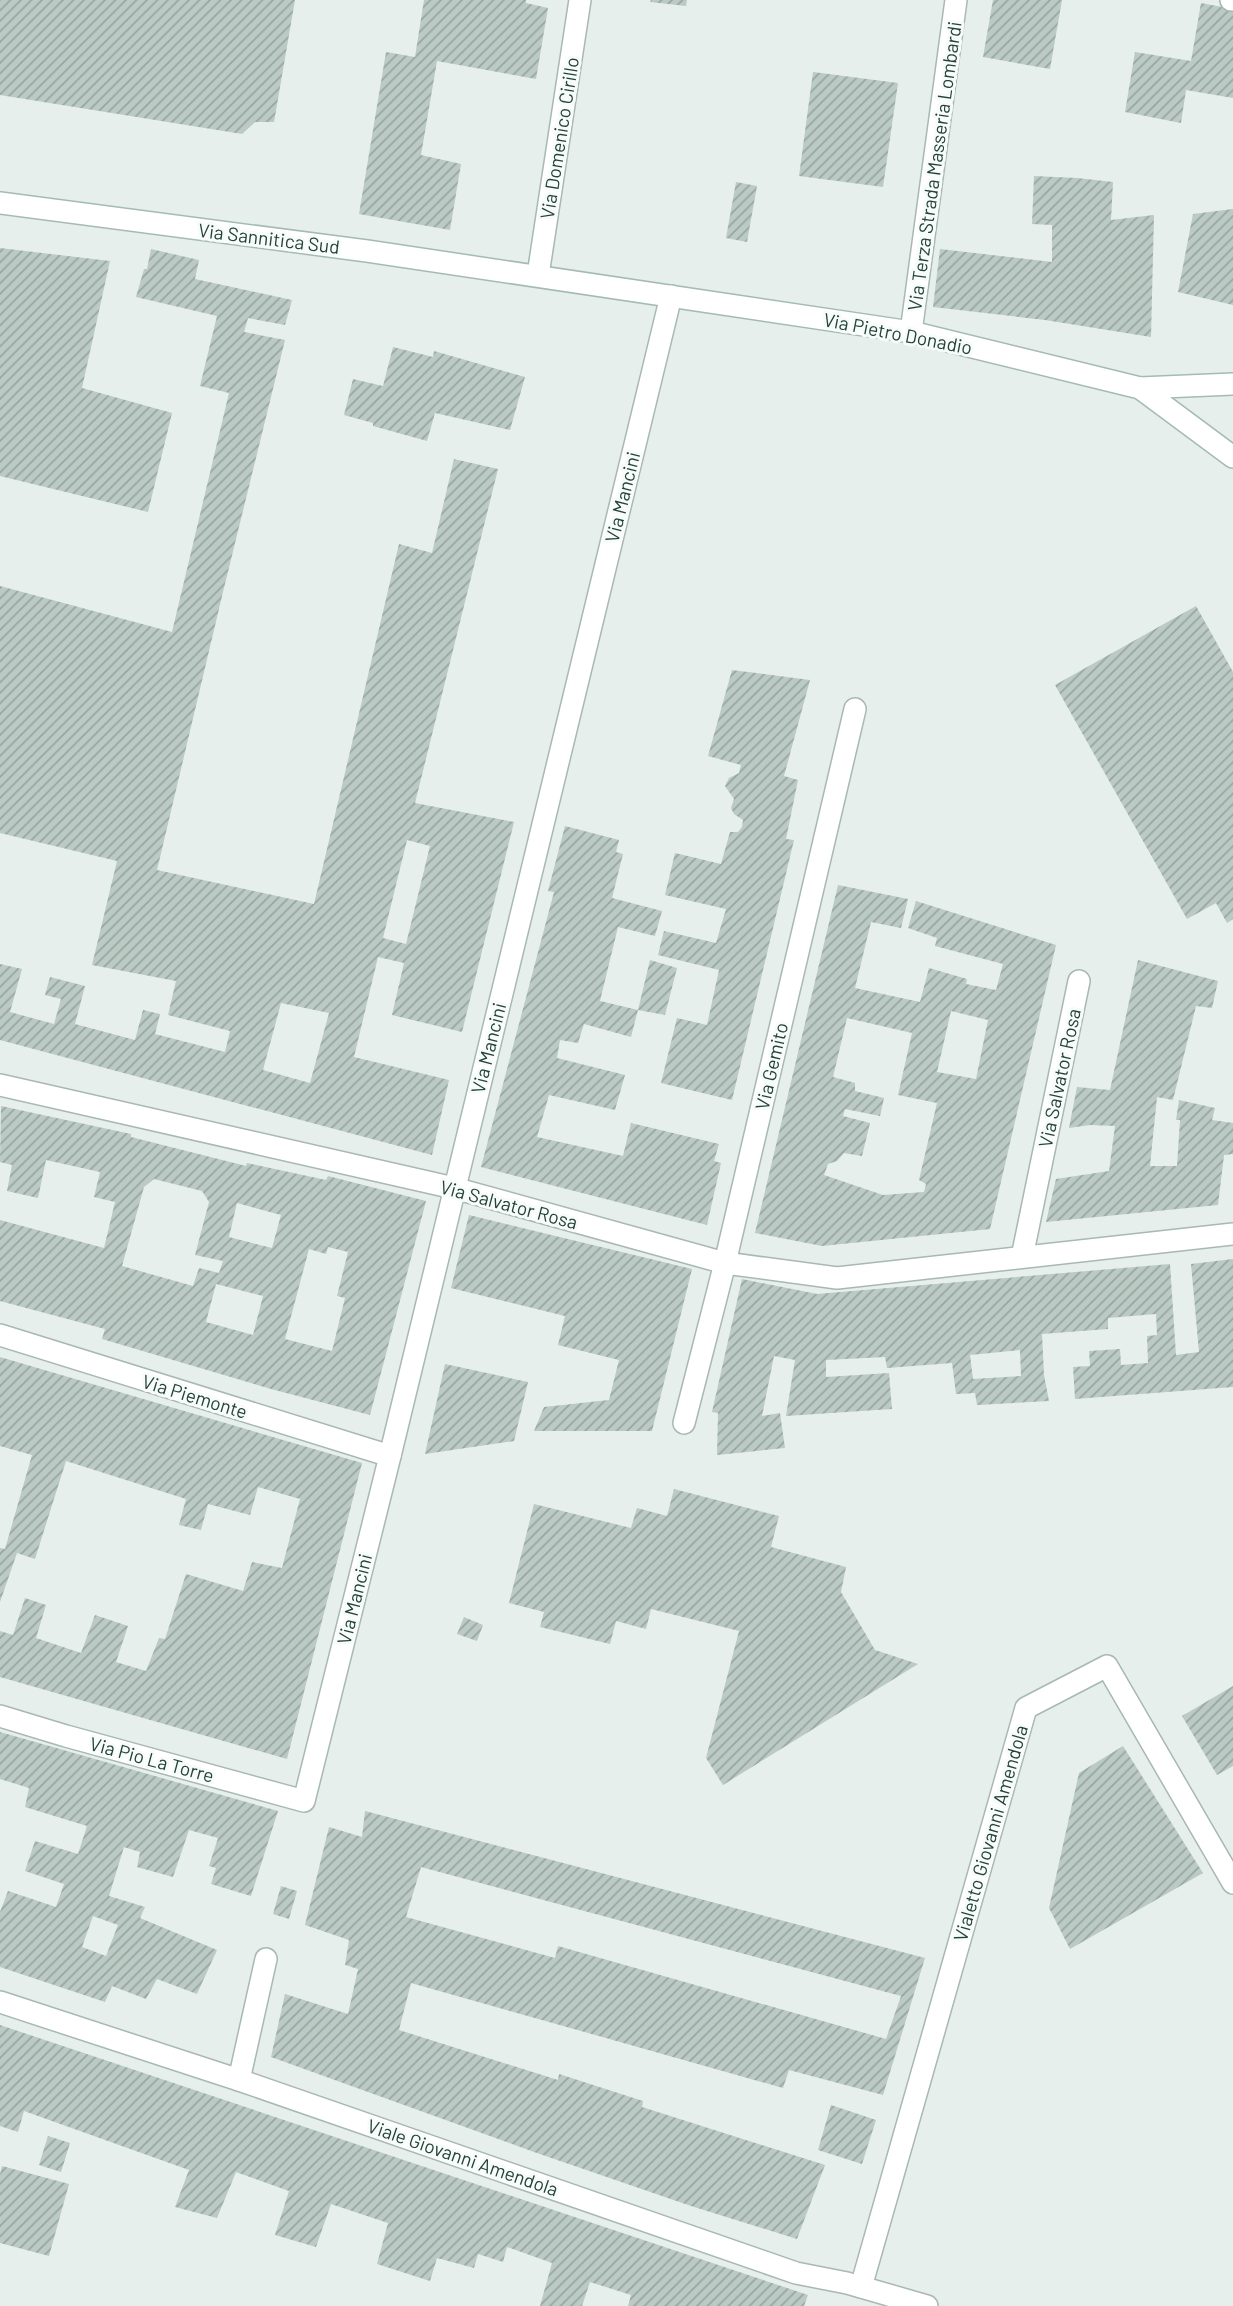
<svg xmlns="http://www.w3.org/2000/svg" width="1233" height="2306" font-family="Barlow,sans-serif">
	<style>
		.building { fill: url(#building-hatch); fill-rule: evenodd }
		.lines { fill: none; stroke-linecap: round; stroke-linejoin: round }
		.minor-casing { stroke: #a8b8b2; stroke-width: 24 }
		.secondary-casing { stroke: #a4bbb3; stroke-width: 24 }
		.minor { stroke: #fff; stroke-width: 21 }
		.secondary { stroke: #fff; stroke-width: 21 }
		.labels { text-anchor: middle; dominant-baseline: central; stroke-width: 6; stroke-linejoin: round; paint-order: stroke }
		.street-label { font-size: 19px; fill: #24423a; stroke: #f7fbf9 }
	</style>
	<defs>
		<pattern id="building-hatch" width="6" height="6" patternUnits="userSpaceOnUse" patternTransform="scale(1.75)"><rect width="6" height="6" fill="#bbcac4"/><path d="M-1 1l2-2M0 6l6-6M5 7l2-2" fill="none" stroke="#98a6a0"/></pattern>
	</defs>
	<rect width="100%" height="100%" fill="#e6efeb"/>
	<g class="building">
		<polygon points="0,0 295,0 274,122 255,122 242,134 0,95"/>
		<polygon points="424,0 526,0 526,3 548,8 536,79 437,61 421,155 461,164 450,230 359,214 386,52 415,57"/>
		<polygon points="651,0 687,0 686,6 650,2"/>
		<polygon points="993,0 1062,0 1050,69 983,57"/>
		<polygon points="1201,3 1233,9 1233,98 1186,90 1181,123 1125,112 1135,52 1191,61"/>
		<polygon points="813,72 898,83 883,187 799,176"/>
		<polygon points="1034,176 1077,178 1113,182 1111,220 1154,215 1151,337 1045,320 933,307 940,249 1052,262 1052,225 1032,224"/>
		<polygon points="736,182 757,186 747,242 726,238"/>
		<polygon points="1233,209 1233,305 1178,292 1193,214"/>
		<polygon points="0,248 110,261 82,388 172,413 148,512 0,476"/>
		<path d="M151 249 199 260 195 279 292 300 285 325 248 318 244 332 285 340 223 592 157 870 314 904 399 544 432 553 454 459 498 469 415 803 514 822 462 1032 392 1015 404 963 378 957 354 1057 449 1080 432 1155 0 1040V964L22 969 10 1012 54 1024 61 999 45 995 50 977 85 986 75 1024 135 1040 143 1010 160 1014 155 1034 225 1052 230 1031 168 1015 176 981 92 965 117 861 0 833V586L172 632 229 393 200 386 217 316 136 297 144 269H147ZM407 840 430 846 406 944 383 938ZM281 1003 329 1013 310 1083 263 1070Z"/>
		<polygon points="393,347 433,357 434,351 525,377 510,430 435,413 427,441 373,426 373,423 344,415 353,379 383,386"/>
		<polygon points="1196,606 1233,672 1233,919 1227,923 1216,903 1187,919 1055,685"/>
		<polygon points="732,670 810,680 784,776 798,780 786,839 794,840 732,1100 661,1083 677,1018 707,1025 719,970 658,955 664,931 716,943 726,909 665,895 675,853 721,864 730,832 738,832 742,827 743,820 734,814 731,808 734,799 725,786 729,778 739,773 741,765 708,756"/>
		<polygon points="565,826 619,840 616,852 623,854 612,898 662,911 655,936 618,927 600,1001 638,1010 650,960 677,968 665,1015 638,1010 631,1037 584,1024 578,1043 560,1040 557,1058 625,1075 615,1110 549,1095 537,1137 623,1156 631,1123 719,1144 714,1161 721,1163 707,1225 481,1167 554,892 548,891"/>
		<path d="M838 885 908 899 901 928 871 922 855 988 920 1002 929 968 967 979 966 984 996 990 1003 964 935 946 937 938 908 928 916 901 1056 945 990 1229 822 1246 755 1233ZM951 1011 988 1020 976 1079 937 1072ZM847 1018 912 1033 898 1095 937 1103 919 1180 926 1184 924 1192 883 1195 824 1175 828 1164 837 1161 844 1153 862 1156 870 1123 843 1116 845 1109 880 1116 884 1098 855 1091V1083L833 1077Z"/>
		<polygon points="1138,960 1218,981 1212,1008 1196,1006 1173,1100 1157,1097 1150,1166 1177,1166 1180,1120 1176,1120 1179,1100 1215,1108 1212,1120 1233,1123 1233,1154 1224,1155 1218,1205 1046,1222 1056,1179 1109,1171 1115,1126 1090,1125 1069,1128 1077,1087 1110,1090"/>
		<path d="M1 1106 131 1134V1137L246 1166 247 1163 326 1180 328 1176 426 1201 370 1415 271 1389 102 1339 105 1329 0 1301V1220L104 1248 115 1202 94 1197 100 1172 46 1160 38 1198 7 1191 12 1165 0 1162ZM154 1179 202 1191 209 1202 195 1255 223 1261 219 1273 199 1268 193 1286 122 1266 144 1187ZM237 1203 281 1215 272 1248 229 1237ZM328 1247 348 1252 337 1296 345 1298 332 1351 285 1339 309 1249 326 1254ZM216 1284 263 1296 253 1335 206 1322Z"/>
		<polygon points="469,1215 692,1269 652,1431 534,1431 544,1407 609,1400 619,1360 558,1345 565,1316 451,1288"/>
		<path d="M1233 1259V1387L1075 1399 1073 1367 1090 1366 1089 1351 1120 1349 1121 1365 1148 1363 1147 1336 1157 1335 1156 1314 1108 1318V1329L1042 1334 1044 1375 1049 1401 977 1405 975 1393 956 1394 952 1363 887 1368 885 1357 826 1360V1377L889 1373 892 1409 786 1416 795 1360 774 1356 762 1416 780 1413 785 1448 717 1455 718 1413 712 1412 742 1279 817 1294 1170 1264 1176 1355 1199 1352 1191 1264ZM1020 1350 1021 1376 973 1379 970 1355Z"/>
		<polygon points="0,1357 362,1463 287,1759 0,1677 0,1631 13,1635 25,1598 46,1605 36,1638 81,1653 95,1615 128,1626 116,1662 146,1671 159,1638 165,1639 186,1574 243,1591 252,1562 282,1568 300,1499 258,1487 250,1515 208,1504 201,1530 179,1525 186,1499 66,1461 35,1559 17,1553 0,1602 0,1548 5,1549 32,1455 0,1446"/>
		<polygon points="445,1364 528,1382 514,1441 425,1454"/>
		<polygon points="674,1489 779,1516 771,1547 846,1567 841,1592 875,1650 918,1664 723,1785 706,1758 739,1631 651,1609 646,1629 616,1621 610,1644 540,1627 544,1612 509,1603 534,1504 631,1528 637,1508 667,1516"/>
		<polygon points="464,1617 483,1625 477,1641 457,1634"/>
		<polygon points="1233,1686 1233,1766 1217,1775 1182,1716"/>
		<path d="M0 1732 278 1811 251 1896 211 1884 216 1868 209 1866 218 1838 189 1830 173 1877 137 1867 140 1852 124 1847 109 1896 145 1907 140 1918 217 1950 197 1994 157 1979 146 1999 112 1986 105 2002 0 1967V1912L8 1891 56 1907 64 1884 25 1871 35 1841 78 1854 87 1826 25 1807 29 1788 0 1779ZM93 1916 118 1925 106 1956 82 1947Z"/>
		<polygon points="1123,1746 1203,1873 1070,1949 1049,1908 1079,1773"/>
		<path d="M365 1811 925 1958 883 2095 789 2070 783 2088 411 1983 399 2030 558 2080 559 2074 643 2101 642 2107 825 2165 797 2239 691 2206 534 2152 271 2057 285 1994 348 2014 358 1969 345 1965 349 1940 305 1925 329 1827 362 1837ZM421 1867 901 1996 886 2039 558 1946 555 1958 406 1917Z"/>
		<polygon points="281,1886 297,1891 289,1919 273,1914"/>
		<polygon points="0,2025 808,2295 804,2306 628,2306 631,2295 590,2282 582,2306 540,2306 552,2263 507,2247 503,2262 478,2254 474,2268 437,2258 430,2281 377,2264 388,2223 331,2204 316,2247 275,2235 289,2191 236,2172 217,2218 175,2207 189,2170 24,2111 18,2132 0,2126"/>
		<polygon points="831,2105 876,2120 862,2164 818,2150"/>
		<polygon points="48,2136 70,2143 61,2172 39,2165"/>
		<polygon points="2,2166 69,2184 49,2256 0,2243 0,2174"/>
	</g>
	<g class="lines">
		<defs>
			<g id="minor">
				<polyline points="1231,0 1233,0"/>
				<polyline points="538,275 580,0"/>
				<polyline points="911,332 956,0"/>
				<polyline points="0,1085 454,1188 725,1263 837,1278 1233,1234"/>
				<polyline points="1022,1257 1079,981"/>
				<polyline points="0,1335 390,1456"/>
				<polyline points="684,1423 725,1263 855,709"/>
				<polyline points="0,1716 66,1736 304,1801 390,1456 671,296"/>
				<polyline points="0,2002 239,2080 796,2273 847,2283 927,2306"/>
				<polyline points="239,2080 266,1959"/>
				<polyline points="861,2287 1026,1708 1107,1666 1233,1883"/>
			</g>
			<g id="secondary">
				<polyline points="0,203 367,251 911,332 1140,388 1233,457"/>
				<polyline points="1140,388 1233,384"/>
			</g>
		</defs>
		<use href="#minor" class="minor-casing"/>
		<use href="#secondary" class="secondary-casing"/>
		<use href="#minor" class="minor"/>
		<use href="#secondary" class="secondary"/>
	</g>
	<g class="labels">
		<g class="street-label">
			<text transform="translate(559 138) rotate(-81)">Via Domenico Cirillo</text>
			<text transform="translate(934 166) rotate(-82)">Via Terza Strada Masseria Lombardi</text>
			<text transform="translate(269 238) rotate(7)">Via Sannitica Sud</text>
			<text transform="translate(898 333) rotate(11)">Via Pietro Donadio</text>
			<text transform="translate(622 497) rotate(-76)">Via Mancini</text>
			<text transform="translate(488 1048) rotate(-76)">Via Mancini</text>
			<text transform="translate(771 1066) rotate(-77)">Via Gemito</text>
			<text transform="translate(1059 1078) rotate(-78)">Via Salvator Rosa</text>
			<text transform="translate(509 1204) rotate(15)">Via Salvator Rosa</text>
			<text transform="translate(195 1396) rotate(17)">Via Piemonte</text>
			<text transform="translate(354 1599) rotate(-76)">Via Mancini</text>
			<text transform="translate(152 1759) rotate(15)">Via Pio La Torre</text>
			<text transform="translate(990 1833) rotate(-74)">Vialetto Giovanni Amendola</text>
			<text transform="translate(463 2157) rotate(19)">Viale Giovanni Amendola</text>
		</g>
	</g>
</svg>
